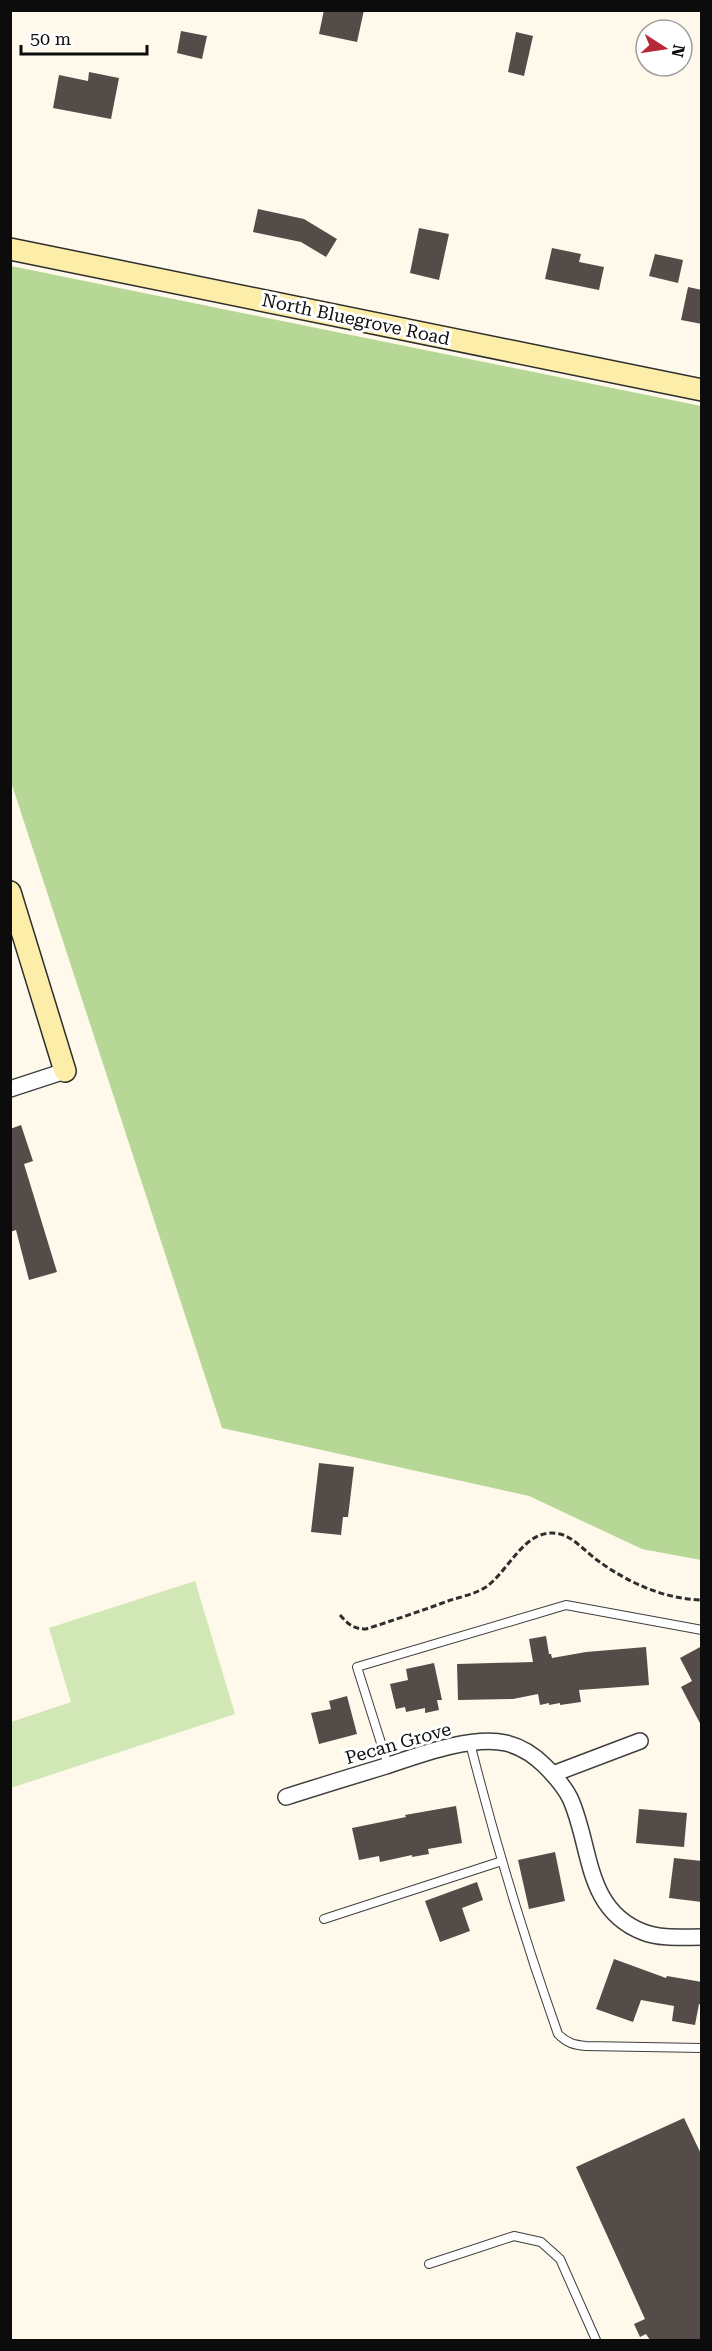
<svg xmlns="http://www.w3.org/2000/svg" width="712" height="2351" font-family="'Roboto Serif',serif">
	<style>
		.green { fill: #d2e7b6 }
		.forest { fill: #b7d796 }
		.building { fill: #544c48 }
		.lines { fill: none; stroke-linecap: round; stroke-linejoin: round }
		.lane-casing { stroke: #3f3f3f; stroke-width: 10 }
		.street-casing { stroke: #3f3f3f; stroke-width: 18 }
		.secondary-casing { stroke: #2e2e2e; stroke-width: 24 }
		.path { stroke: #2e2e2e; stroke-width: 3; stroke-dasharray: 6 3; stroke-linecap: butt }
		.lane { stroke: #fff; stroke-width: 8 }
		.street { stroke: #fff; stroke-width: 15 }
		.secondary { stroke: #fceea8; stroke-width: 21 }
		.labels { text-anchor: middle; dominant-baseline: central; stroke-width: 6; stroke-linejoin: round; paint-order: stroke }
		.street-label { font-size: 18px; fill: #0c0c0c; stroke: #fff }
	</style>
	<rect width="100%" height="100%" fill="#fef9eb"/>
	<polygon class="green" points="195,1581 235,1714 11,1788 11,1722 71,1702 49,1628"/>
	<polygon class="forest" points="11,266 701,406 701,1560 642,1549 529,1496 222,1428 11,782"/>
	<g class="building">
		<polygon points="324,10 364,10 357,42 319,34"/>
		<polygon points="181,31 207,36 202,59 177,53"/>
		<polygon points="516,32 533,36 524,76 508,72"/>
		<polygon points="89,72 119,78 111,119 53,108 59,75 88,81"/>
		<polygon points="258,209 304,219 337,239 326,257 301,242 253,232"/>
		<polygon points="419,228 449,234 439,280 410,273"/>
		<polygon points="552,248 581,254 579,262 604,267 599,290 545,279"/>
		<polygon points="655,254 683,260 678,283 649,276"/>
		<polygon points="688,287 702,290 702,324 681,320"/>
		<polygon points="21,1125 33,1161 24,1164 57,1272 29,1280 16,1230 10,1232 10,1129"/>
		<polygon points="319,1463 354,1467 348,1517 343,1517 341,1535 311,1532"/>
		<polygon points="546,1636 549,1654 551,1654 552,1658 586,1652 646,1647 649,1685 579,1690 581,1702 560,1705 560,1703 549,1705 549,1703 540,1705 538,1694 513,1699 458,1700 457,1664 533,1662 529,1639"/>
		<polygon points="702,1646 702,1727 681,1687 692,1681 680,1658"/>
		<polygon points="434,1663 442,1700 437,1700 439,1710 425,1713 425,1708 406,1712 405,1707 396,1709 390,1684 408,1680 406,1669"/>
		<polygon points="347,1696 357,1734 319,1744 311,1713 331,1709 329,1701"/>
		<polygon points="456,1806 462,1843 428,1849 429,1854 412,1857 412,1855 380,1862 379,1856 359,1860 352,1828 406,1817 405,1815"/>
		<polygon points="639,1809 687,1813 684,1847 636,1843"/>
		<polygon points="555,1852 565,1901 529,1909 518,1860"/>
		<polygon points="674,1858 702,1861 702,1902 669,1898"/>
		<polygon points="477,1882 483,1900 462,1908 470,1931 440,1942 425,1901"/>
		<polygon points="614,1959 666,1978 667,1976 702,1982 702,2005 699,2004 695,2025 672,2021 674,2006 641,2000 633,2022 596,2009"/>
		<polygon points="684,2118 702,2156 702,2340 650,2340 646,2334 640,2337 634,2324 645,2319 576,2167"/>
	</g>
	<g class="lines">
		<defs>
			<g id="lane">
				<path d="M470 1743C495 1842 524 1938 558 2034 567 2043 574 2045 586 2046L702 2048"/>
				<polyline points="388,1765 357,1667 566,1605 702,1630"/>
				<polyline points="324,1919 502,1861"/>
				<polyline points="429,2264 514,2236 541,2242 560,2259 596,2340"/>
			</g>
			<g id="street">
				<polyline points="10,1089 65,1071"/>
				<polyline points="553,1774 640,1741"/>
				<path d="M286 1797C320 1786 353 1776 386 1766 419 1755 472 1735 506 1743 522 1747 534 1755 545 1766 554 1775 564 1786 570 1798 592 1846 584 1909 643 1932 661 1939 682 1937 702 1937"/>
			</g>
			<g id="secondary">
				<polyline points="10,249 702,390"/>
				<polyline points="10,892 65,1071"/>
			</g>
		</defs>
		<use href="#lane" class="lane-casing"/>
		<use href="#street" class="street-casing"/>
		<use href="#secondary" class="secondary-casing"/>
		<path class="path" d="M340 1615C348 1624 353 1629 366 1629 394 1620 421 1611 448 1601 460 1597 475 1594 486 1587 510 1570 525 1526 560 1534 573 1537 586 1552 597 1560 627 1582 663 1599 702 1600"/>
		<use href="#lane" class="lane"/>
		<use href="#street" class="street"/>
		<use href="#secondary" class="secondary"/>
	</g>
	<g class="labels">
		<g class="street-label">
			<text transform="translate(356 319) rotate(12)">North Bluegrove Road</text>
			<text transform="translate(398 1743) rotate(-16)">Pecan Grove</text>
		</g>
	</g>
	<rect width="712" height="2351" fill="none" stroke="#0c0c0c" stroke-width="24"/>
	<g transform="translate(664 48) rotate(102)"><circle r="28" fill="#ffffff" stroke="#9e9e9e" stroke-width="1.5"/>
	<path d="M0-4.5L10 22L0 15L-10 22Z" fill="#b72938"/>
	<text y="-9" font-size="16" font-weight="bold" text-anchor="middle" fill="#0c0c0c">N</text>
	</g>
	<path d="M21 45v9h126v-9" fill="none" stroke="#0c0c0c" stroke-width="3"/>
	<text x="30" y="45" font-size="18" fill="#0c0c0c" stroke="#ffffff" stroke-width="4.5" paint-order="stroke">50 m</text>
</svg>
